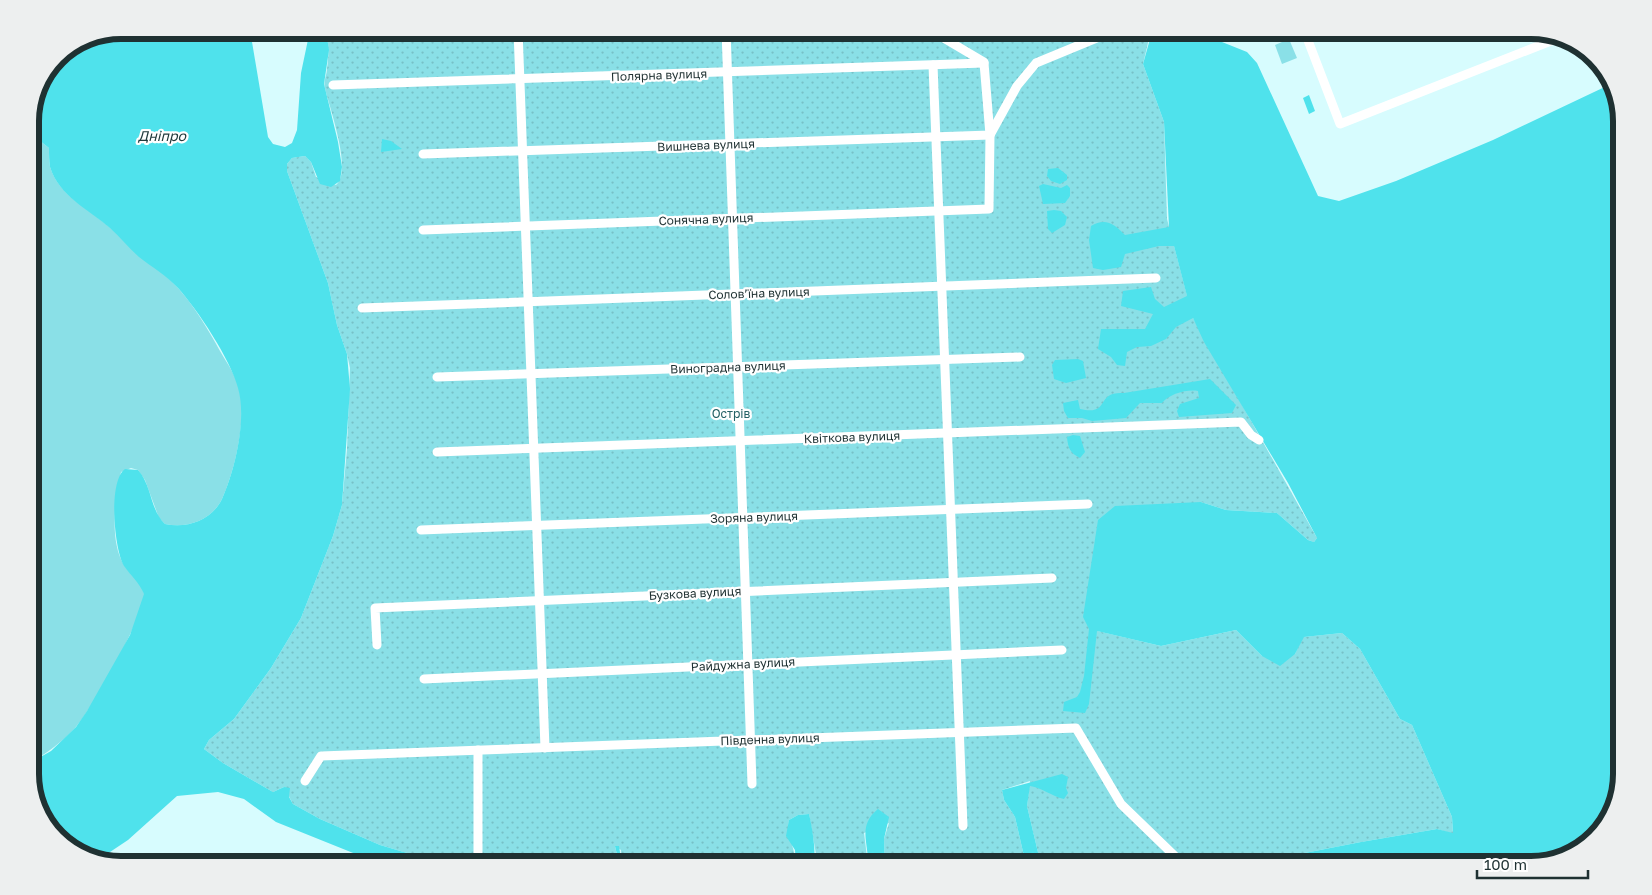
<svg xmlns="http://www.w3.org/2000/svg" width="1652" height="895" font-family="'Golos Text',sans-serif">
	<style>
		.green { fill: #8ae0e7 }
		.garden { fill: url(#garden-dots) }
		.water { fill: #4fe2ec }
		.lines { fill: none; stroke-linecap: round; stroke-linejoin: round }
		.minor { stroke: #fff; stroke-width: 9 }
		.labels { text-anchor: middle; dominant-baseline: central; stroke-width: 4.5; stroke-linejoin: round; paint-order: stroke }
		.street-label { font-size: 12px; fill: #1f3132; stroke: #fff }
		.park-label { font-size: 12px; fill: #256165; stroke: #fff }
		.water-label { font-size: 14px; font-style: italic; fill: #213a3c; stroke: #fff }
		.rim { fill: none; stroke: #1f3132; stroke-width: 6 }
	</style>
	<defs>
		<pattern id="garden-dots" width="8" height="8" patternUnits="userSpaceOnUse" patternTransform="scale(1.25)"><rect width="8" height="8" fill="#8ae0e7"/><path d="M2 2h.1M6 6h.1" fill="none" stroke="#77c1c7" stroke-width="1.8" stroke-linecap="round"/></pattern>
	</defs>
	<rect width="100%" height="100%" fill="#d7fcfe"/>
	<g class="green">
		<polygon points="1289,39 1297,58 1282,64 1275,45"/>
		<path d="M30 133 49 148C49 154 49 161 50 167 59 195 86 207 107 225 130 246 157 265 178 288 194 306 208 329 220 351 227 363 235 374 239 388 247 419 235 470 222 499 212 520 187 529 165 524L159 518 145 480 138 470 131 468 121 472C115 499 109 540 124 565 130 575 141 581 144 593 147 612 90 713 75 728 62 742 47 753 30 763Z"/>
	</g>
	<path class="garden" d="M326 30H1151L1143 64 1164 122 1167 219 1193 318 1317 538 1314 542 1308 540 1277 513 1226 510 1201 502 1089 629 1161 646 1236 630 1262 656 1295 654 1303 637 1342 633 1360 649 1400 719 1412 725 1452 817 1453 834 1437 829 1361 842 1269 860 1260 857 1252 861 1235 859 1218 865H1041L1027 806 1030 781 1002 790 1004 800 1015 817 1026 865H885L884 839 889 823 864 833 868 865H813L816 854 809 814 798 815 789 820C787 833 795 850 796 865H622L621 850 615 846 618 860 612 858 616 865H448L380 845 320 819 293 804 284 787 273 792 223 763 204 749 209 740 234 719 271 668 301 618 333 536 342 505 347 449 350 368 347 354 337 325 328 283 287 171V164L292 158 305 156 311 162 316 177 336 185C353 171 329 107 325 88 323 81 327 75 327 69 329 55 329 43 326 30Z"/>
	<g class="water">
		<path d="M121 30H250L268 137 273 144 285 147 292 143 297 130 301 73 310 30H326L329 50 324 84 338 142 342 167 340 181 331 187 320 184 311 162 305 156 292 158 287 164V171L328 283 337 325 347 354 350 389 342 505 333 536 301 618 271 668 234 719 209 740 204 749 223 763 273 792 284 787 290 788 289 797 293 804 320 819 380 845 448 865H383L276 822 244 799 218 792 177 796 128 840 98 860 80 856 45 825 30 781V763L51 751 76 727 87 711 130 635 144 594C139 582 131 576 124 566 114 549 108 481 125 469L138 470C152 485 150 510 165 524 187 529 212 520 222 499 235 470 247 419 238 388 231 360 197 309 178 288 167 276 152 267 139 257 129 248 120 237 110 228 88 209 59 196 50 167 49 161 49 154 49 148L30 133V115L57 56 86 37Z"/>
		<path d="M1157 30H1192L1247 52 1257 63 1318 196 1339 201 1396 181 1493 140 1611 84 1622 115V774L1613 815 1577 853 1532 865H1218L1235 859 1252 861 1260 857 1269 860 1361 842 1437 829 1453 833 1452 817 1412 725 1400 719 1360 649 1342 633 1304 637 1295 654 1280 666 1262 656 1236 630 1161 646 1097 631 1089 704 1085 713 1063 711 1064 702 1077 697 1080 692 1084 676 1089 629 1083 617 1098 520 1115 506 1201 502 1226 510 1277 513 1308 540 1314 542 1317 538 1288 483 1204 342 1193 318 1176 327 1166 339 1151 346 1137 347 1127 352 1125 366 1117 365 1111 357 1098 349 1101 329H1145L1153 314 1121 306 1123 291 1151 287 1155 299 1164 307 1187 296 1174 246H1159L1125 254 1121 267 1103 270 1093 268 1089 240 1091 226C1105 217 1115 224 1125 235L1169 227 1164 122 1143 64 1152 32Z"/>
		<polygon points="1309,95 1315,111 1309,114 1303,98"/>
		<polygon points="382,139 391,141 402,149 381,152"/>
		<polygon points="1058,168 1067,175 1067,180 1060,184 1051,181 1047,176 1048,169"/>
		<polygon points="1043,184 1061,188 1067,185 1070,188 1070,196 1065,203 1043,204 1039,186"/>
		<polygon points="1054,210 1061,211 1067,217 1065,225 1052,233 1048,229 1047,211"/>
		<polygon points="1078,359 1083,361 1086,378 1066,383 1054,379 1052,365 1055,360"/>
		<path d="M1210 379 1236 405 1232 413 1179 417 1177 411 1180 404 1199 398 1198 391C1187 389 1169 394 1162 403H1140L1126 418 1092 421 1082 418H1068L1064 411 1063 403 1078 400 1080 409C1112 416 1094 391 1124 393Z"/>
		<path d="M1073 435 1080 436 1085 452 1080 458C1070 453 1068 448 1067 437Z"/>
		<path d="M1062 774 1068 777 1066 788 1068 793 1064 799C1051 796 1043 788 1030 786L1027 806 1041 865H1026L1015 817 1004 800 1002 790Z"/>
		<path d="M878 809 889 817 884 839 885 865H868C869 842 857 826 878 809Z"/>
		<path d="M809 814C812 827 817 854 813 865H796L795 850 786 836 789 820 798 815Z"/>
		<polygon points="615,846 619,846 622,865 616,865 611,858 618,859"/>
	</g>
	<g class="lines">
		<g class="minor">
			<polyline points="518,30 545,748"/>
			<polyline points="726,30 752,784"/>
			<polyline points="930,30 984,62"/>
			<polyline points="1304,30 1340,124 1561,37"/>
			<polyline points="933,65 963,826"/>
			<polyline points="333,85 984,63"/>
			<polyline points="423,154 990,135 1017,86 1036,63 1116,30"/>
			<polyline points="423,230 989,209 990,135 984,63"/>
			<polyline points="362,308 1156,278"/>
			<polyline points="437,377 1020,357"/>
			<polyline points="437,452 1241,422 1251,435 1259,440"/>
			<polyline points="421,530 1088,504"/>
			<polyline points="377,645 375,608 1052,578"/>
			<polyline points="424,679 1062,650"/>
			<polyline points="478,750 478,865"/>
			<polyline points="305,781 321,756 1076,728 1121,804 1183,864"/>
		</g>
	</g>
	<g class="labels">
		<g class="street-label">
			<text transform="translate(659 75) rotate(-2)">Полярна вулиця</text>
			<text transform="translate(706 145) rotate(-2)">Вишнева вулиця</text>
			<text transform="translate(706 219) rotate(-2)">Сонячна вулиця</text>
			<text transform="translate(759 293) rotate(-2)">Соловʼїна вулиця</text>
			<text transform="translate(728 367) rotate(-2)">Виноградна вулиця</text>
			<text transform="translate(852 437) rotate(-2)">Квіткова вулиця</text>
			<text transform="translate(754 517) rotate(-2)">Зоряна вулиця</text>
			<text transform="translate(695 593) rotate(-3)">Бузкова вулиця</text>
			<text transform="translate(743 664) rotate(-3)">Райдужна вулиця</text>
			<text transform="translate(770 739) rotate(-2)">Південна вулиця</text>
		</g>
		<g class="park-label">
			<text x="731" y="413">Острів</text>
		</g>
		<g class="water-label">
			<text x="162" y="135">Дніпро</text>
		</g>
	</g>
	<path d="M0 0H1652V895H0ZM121 39H1531A82 82 0 0 1 1613 121V774A82 82 0 0 1 1531 856H121A82 82 0 0 1 39 774V121A82 82 0 0 1 121 39Z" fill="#edefef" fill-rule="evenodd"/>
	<path class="rim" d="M121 39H1531A82 82 0 0 1 1613 121V774A82 82 0 0 1 1531 856H121A82 82 0 0 1 39 774V121A82 82 0 0 1 121 39Z"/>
	<path d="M1477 870v8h111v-8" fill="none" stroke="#1f3132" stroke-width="2.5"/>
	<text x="1484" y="870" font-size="15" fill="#1f3132" stroke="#ffffff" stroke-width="4" paint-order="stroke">100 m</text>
</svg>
